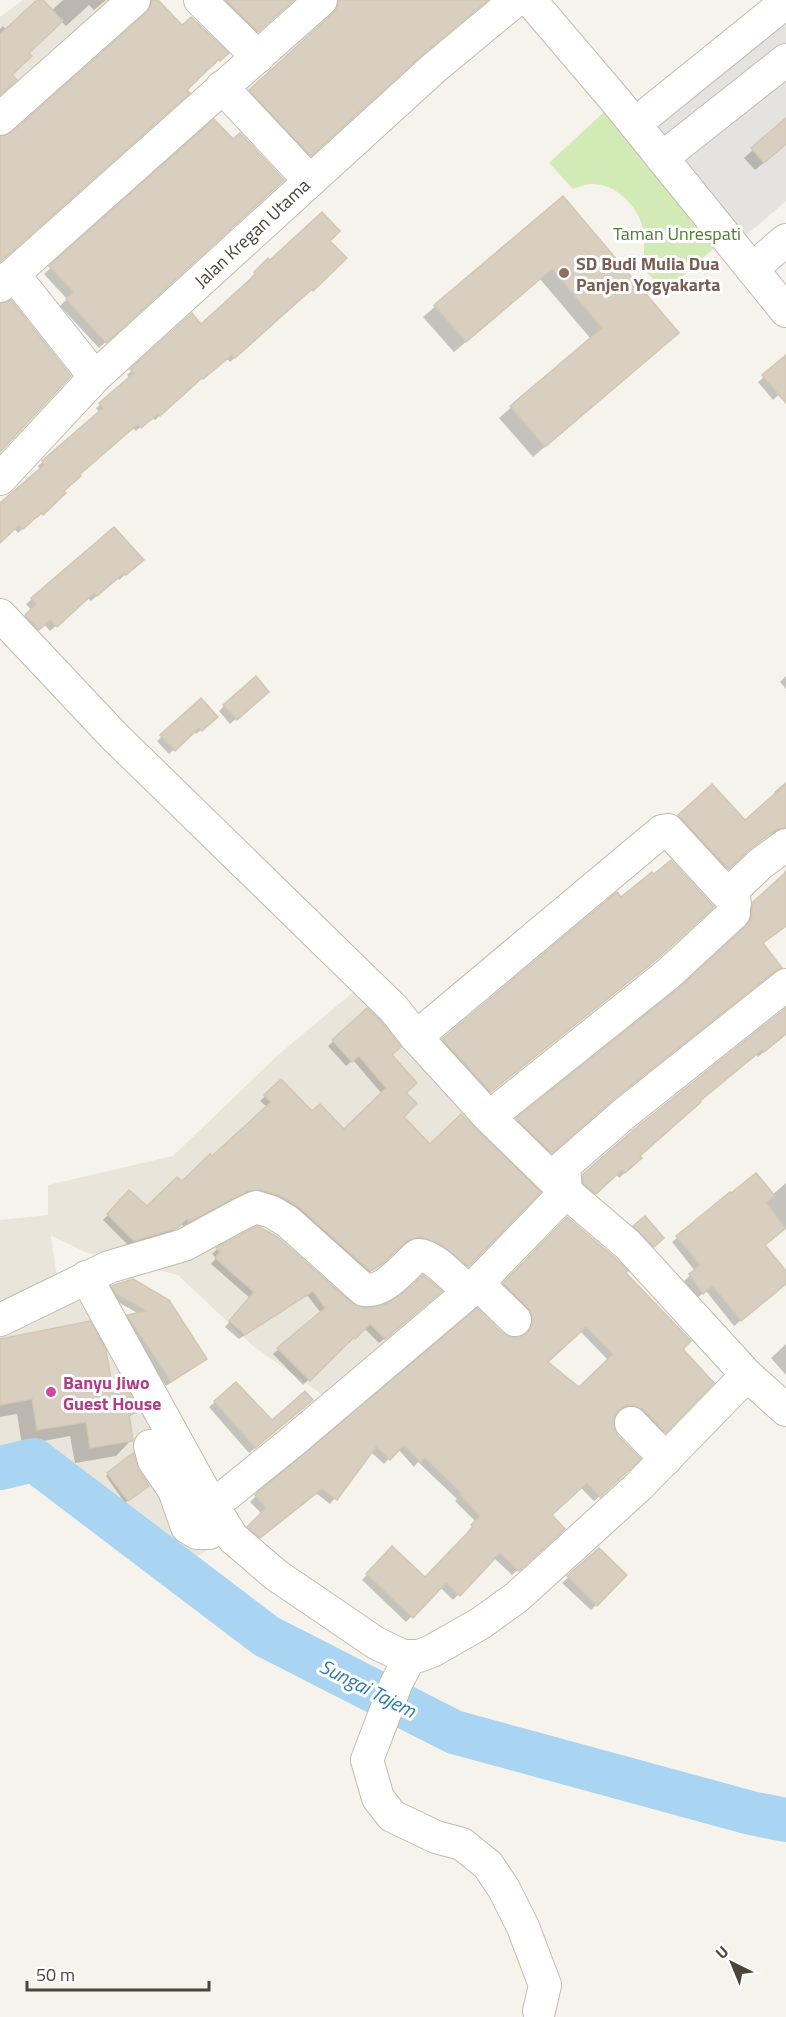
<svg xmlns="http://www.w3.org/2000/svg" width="786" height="2017" font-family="'Titillium Web',sans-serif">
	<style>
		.residential { fill: #eae5da }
		.green { fill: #d2eab5 }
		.parking { fill: #e5e3e0 }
		.shadow { fill: #0003; fill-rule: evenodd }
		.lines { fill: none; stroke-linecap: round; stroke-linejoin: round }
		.river { stroke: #a9d4f2; stroke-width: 44 }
		.building { fill: #d8cfc1; stroke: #d3c7b4; stroke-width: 1.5; fill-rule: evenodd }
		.minor-casing { stroke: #c2bbae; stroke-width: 34 }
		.minor { stroke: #fff; stroke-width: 32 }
		.education-dot { fill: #8d6e63; stroke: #fff; stroke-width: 2 }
		.hotel-dot { fill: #d1479c; stroke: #fff; stroke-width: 2 }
		.labels { text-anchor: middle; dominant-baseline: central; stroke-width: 6; stroke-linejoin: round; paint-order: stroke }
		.street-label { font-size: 18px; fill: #4b4439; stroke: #fff }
		.park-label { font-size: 18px; fill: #4a7f2a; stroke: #fff }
		.education-label { font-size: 18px; font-weight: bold; fill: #785e54; stroke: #fff; text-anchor: start }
		.hotel-label { font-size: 18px; font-weight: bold; fill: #b23c85; stroke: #fff; text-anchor: start }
		.water-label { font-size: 20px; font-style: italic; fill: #2e7ab2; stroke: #fff }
	</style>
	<rect width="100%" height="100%" fill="#f6f3ec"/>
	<g class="residential">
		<polygon points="23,0 133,0 0,116 0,17"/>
		<polygon points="364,983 561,1191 330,1400 253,1346 178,1275 87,1253 52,1236 50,1228 56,1272 71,1297 94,1310 223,1540 177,1569 92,1478 30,1449 0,1455 0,1220 48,1215 48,1185 173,1156 278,1055"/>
	</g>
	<path class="green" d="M616 101 726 237 665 292 643 268C644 253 646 232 639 217 631 200 612 183 591 184 586 184 579 187 573 189L549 163Z"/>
	<polygon class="parking" points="786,0 786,201 734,246 635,124"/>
	<g class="shadow">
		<polygon points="39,0 51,11 63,0 106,0 94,10 89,5 66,26 61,21 27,53 11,75 0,94 0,29 3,26 6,30"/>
		<polygon points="145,0 156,0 182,27 226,53 213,66 212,64 0,261 0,138 13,134 141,20 146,13"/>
		<polygon points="214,0 293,0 251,37"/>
		<polygon points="339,0 479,0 304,160 245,97 332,14 333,6"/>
		<polygon points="786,120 786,144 755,170 744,158"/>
		<polygon points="214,121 276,186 99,348 60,306 67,299 44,274"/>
		<polygon points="562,198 677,333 533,457 499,418 591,339 540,279 454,352 423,317"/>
		<polygon points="328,241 344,258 307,294 306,293 230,362 226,358 198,382 197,381 155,420 152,417 136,431 133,428 77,475 62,491 64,493 37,518 36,517 18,533 14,528 0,541 0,505 40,469 38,466 43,462 100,413 96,408 130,378 127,375 191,316 201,326 253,279 251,277 268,260 270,262"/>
		<polygon points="786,357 786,388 773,400 758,382"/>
		<polygon points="114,529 136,565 119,580 117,577 91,601 88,598 50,631 44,624 33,634 20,621 32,611 26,604"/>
		<polygon points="786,676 786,689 780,682"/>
		<polygon points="261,697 230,724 219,711 224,706"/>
		<polygon points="201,700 212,721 196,734 194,731 169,754 157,741"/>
		<polygon points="786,782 786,833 777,832 768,836 742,855 722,874 673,822 712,786 745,822 776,795 774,792"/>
		<polygon points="786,870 786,919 762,944 780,968 606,1104 545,1157 512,1125 680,989 746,927 748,909 786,874 784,872"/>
		<polygon points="649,966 484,1097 437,1045 443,1040"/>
		<polygon points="367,1010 391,1055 404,1093 402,1117 430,1146 538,1192 462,1271 414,1242 400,1246 375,1269 364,1276 256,1194 242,1195 183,1226 181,1223 170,1233 128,1245 103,1220 129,1192 147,1208 181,1183 212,1158 267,1107 260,1101 281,1081 312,1113 344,1131 382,1094 353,1060 346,1066 328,1046"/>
		<polygon points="786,1010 786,1033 758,1057 756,1054 698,1102 639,1156 635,1164 619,1178 616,1174 589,1198 578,1181 584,1175"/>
		<polygon points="786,1183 786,1228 763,1246 786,1274 786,1283 734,1326 706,1291 697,1298 684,1281 695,1271 672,1242 731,1195 772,1195"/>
		<polygon points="644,1218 662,1238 648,1252 629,1233"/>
		<path d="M567 1219 624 1273 681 1349 712 1383 659 1437 630 1411 620 1410 615 1413 612 1418 619 1478 594 1501 580 1487 550 1515 558 1534 512 1575 494 1558 453 1600 440 1587 406 1622 362 1580 392 1548 425 1579 469 1533 467 1532 476 1522 455 1501 457 1499 418 1462 414 1467 398 1449 384 1464 371 1452 330 1504 316 1493 254 1542 243 1533 262 1514 250 1502 256 1496 477 1311 502 1334 510 1339 525 1336 527 1332V1321L498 1289ZM580 1331 608 1360 579 1389 546 1362Z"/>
		<polygon points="257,1228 351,1305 363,1309 377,1309 435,1296 379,1343 364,1328 349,1343 347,1341 303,1385 273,1354 321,1313 307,1295 239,1339 225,1327 250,1298 211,1264 216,1258 212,1254 217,1249"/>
		<polygon points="133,1280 205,1359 166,1386 123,1321 128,1316 139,1314 111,1298 108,1292 112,1287"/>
		<polygon points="0,1341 110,1388 135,1412 128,1418 131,1440 116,1456 75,1463 70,1436 22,1445 17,1414 0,1417"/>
		<polygon points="786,1344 786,1375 771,1358"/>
		<polygon points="215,1402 272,1422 305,1406 249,1453 209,1407"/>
		<polygon points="108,1474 145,1488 125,1503 106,1476"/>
		<polygon points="599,1550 625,1575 591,1610 562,1583"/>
	</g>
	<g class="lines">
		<polyline class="river" points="0,1468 34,1460 266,1636 454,1732 751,1813 786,1820"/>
	</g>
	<g class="building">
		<polygon points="37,0 43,0 63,21 29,53 32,56 12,75 17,80 0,95 0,34"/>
		<polygon points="152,0 158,0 182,25 191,17 229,53 220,61 219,59 187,90 190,93 0,262 0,136 12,132 146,13 151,6"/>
		<polygon points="226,0 294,0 258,32"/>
		<polygon points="338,0 488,0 422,55 311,156 249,90 333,13 338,6"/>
		<polygon points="786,118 786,144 764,163 751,148"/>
		<polygon points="214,119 233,139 240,133 284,180 106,343 66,299 73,292 49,266"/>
		<polygon points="563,196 679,333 545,447 510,406 602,328 552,269 466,342 434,305"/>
		<polygon points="322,212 340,231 330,241 347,258 313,291 312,289 235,358 232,355 203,379 202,378 160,416 158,414 141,428 138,424 79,475 81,476 64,491 66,493 43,515 41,513 23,529 19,525 0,543 0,503 44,465 42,461 103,408 99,403 134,373 130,369 192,313 201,324 256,274 254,272 268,258 270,260"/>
		<polygon points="11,300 71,376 0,452 0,303"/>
		<polygon points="786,355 786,403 762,375"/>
		<polygon points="114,527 144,560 126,575 124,573 97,596 94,593 57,627 50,620 39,630 25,615 36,604 31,598"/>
		<polygon points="256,676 269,692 237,720 223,705"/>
		<polygon points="201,698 218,717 202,731 199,728 175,751 160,735"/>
		<polygon points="712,784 745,820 786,784 786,827 775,830 749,850 729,869 678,815"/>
		<polygon points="671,860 714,907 656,960 491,1092 442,1039 617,892 621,897 652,872 654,874"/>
		<polygon points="786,872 786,926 763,943 782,968 775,971 614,1099 552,1153 516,1118 680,987 746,926 751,920 753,902"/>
		<polygon points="367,1008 381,1021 401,1047 392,1055 417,1083 406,1093 417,1103 404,1117 430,1144 461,1114 541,1192 468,1267 441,1244 420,1237 407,1241 382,1264 370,1271 299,1207 281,1196 261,1190 248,1191 189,1222 187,1219 177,1228 134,1241 107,1214 129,1190 147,1206 177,1177 182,1181 210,1154 212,1156 271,1102 264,1095 281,1079 312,1111 320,1104 344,1129 386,1088 359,1056 352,1062 332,1040"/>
		<polygon points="786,1008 786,1034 764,1052 762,1050 700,1101 701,1102 640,1156 642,1158 625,1173 622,1170 596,1194 583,1183 583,1174 637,1127"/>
		<polygon points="756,1173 775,1196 766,1203 786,1228 765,1245 786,1271 786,1284 741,1321 713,1286 703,1294 689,1274 700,1265 676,1236 730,1192 731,1193"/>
		<polygon points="645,1216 664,1238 654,1247 633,1226"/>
		<path d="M567 1217 615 1258 628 1271 626 1273 691 1341 683 1349 714 1383 666 1433 644 1410 636 1406 627 1405 618 1411 614 1419V1428L618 1436 641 1459 626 1473 600 1497 587 1483 552 1515 565 1529 519 1571 500 1553 460 1596 446 1583 413 1618 366 1574 392 1546 425 1577 473 1527 471 1525 480 1516 459 1494 461 1493 425 1458 420 1462 404 1445 390 1460 376 1447 337 1500 322 1489 260 1538 247 1527 266 1508 255 1495 477 1308 502 1333 510 1337H519L527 1333 532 1325V1315L528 1307 503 1283ZM586 1327 613 1354 579 1387 548 1362Z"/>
		<polygon points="257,1226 276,1236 352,1303 364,1308 377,1307 388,1303 404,1292 423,1275 442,1291 385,1339 370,1324 355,1339 354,1337 310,1381 277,1348 325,1308 313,1291 245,1335 229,1321 254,1292 215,1258 220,1252 216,1248"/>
		<polygon points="133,1279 169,1300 207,1359 171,1382 127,1315 147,1311 116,1294 111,1286"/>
		<polygon points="90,1321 106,1350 112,1386 124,1384 134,1402 136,1413 129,1414 133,1441 90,1448 86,1422 37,1430 32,1399 0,1405 0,1339"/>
		<polygon points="236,1382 272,1420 305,1391 313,1400 255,1448 214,1401"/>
		<polygon points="133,1453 139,1471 149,1486 128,1501 107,1473"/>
		<polygon points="599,1548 627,1575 597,1606 567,1576"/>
	</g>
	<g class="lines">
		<defs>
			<g id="minor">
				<polyline points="200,0 258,57"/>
				<polyline points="530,0 616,101 786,311"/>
				<polyline points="222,87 309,180"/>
				<polyline points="0,119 134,0"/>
				<polyline points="635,124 786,2"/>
				<polyline points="662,158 786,60"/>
				<polyline points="752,269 786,240"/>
				<polyline points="14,275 95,377"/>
				<polyline points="0,286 321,0"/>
				<polyline points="0,479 95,377 434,68 516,0"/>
				<polyline points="0,615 114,736 394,1009 416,1037 489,1117 566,1192 628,1245 747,1375 786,1410"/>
				<polyline points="416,1037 662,831 668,830 735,903"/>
				<polyline points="489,1117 668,974 734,913 734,889 760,864 786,845"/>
				<polyline points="86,1277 211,1504 233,1538 276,1575 376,1643 403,1656 419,1656 432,1651 481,1623 517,1597 639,1486 747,1375"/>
				<polyline points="477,1283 515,1320"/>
				<path d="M0 1320 109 1267 184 1245 241 1214 256 1207 272 1212 287 1221 364 1290C385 1293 403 1267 418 1255 433 1254 457 1282 469 1292"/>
				<polyline points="631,1423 666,1459"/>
				<polyline points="150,1446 154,1461 174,1490 187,1527 197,1533 209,1533 222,1521"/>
				<polyline points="211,1504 225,1496 293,1441 469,1292 566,1192 564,1166 625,1113 786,985"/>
				<polyline points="410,1657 396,1684 367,1760 378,1798 392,1816 436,1837 462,1844 488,1865 504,1889 523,1927 545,1985 539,2011"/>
			</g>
		</defs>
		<use href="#minor" class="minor-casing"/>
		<use href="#minor" class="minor"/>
	</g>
	<circle class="education-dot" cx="564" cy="273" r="6"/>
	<circle class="hotel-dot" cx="51" cy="1392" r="6"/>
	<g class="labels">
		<g class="street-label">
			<text transform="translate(252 233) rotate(-43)">Jalan Kregan Utama</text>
		</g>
		<g class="park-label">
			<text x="677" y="233">Taman Unrespati</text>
		</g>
		<g class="education-label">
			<text x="576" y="263">SD Budi Mulia Dua<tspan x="576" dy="21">Panjen Yogyakarta</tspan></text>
		</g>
		<g class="hotel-label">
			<text x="63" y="1382">Banyu Jiwo<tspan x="63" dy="21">Guest House</tspan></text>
		</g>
		<g class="water-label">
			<text transform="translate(368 1688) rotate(27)">Sungai Tajem</text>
		</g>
	</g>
	<g transform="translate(732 1963) rotate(317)" stroke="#ffffff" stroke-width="4.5" paint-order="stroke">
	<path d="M0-4.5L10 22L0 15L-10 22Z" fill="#4b4439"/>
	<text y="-9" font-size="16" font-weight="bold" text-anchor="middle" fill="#4b4439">U</text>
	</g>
	<path d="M27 1981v9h182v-9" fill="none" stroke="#4b4439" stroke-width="3"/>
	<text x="36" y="1981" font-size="18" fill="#4b4439" stroke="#ffffff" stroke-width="4.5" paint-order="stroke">50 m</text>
</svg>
